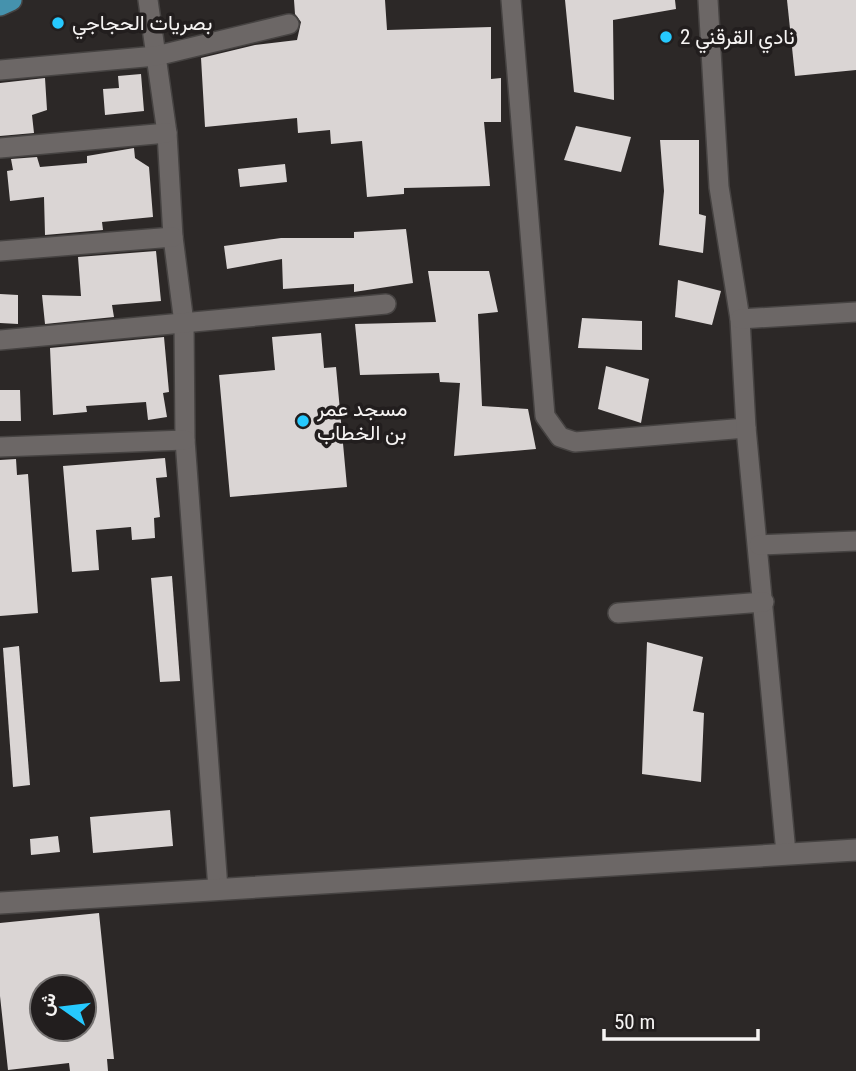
<svg xmlns="http://www.w3.org/2000/svg" width="856" height="1071" font-family="'Roboto Condensed',Vazirmatn,sans-serif">
	<style>
		.building { fill: #dad5d4; fill-rule: evenodd }
		.lines { fill: none; stroke-linecap: round; stroke-linejoin: round }
		.minor-casing { stroke: #464342; stroke-width: 22 }
		.tertiary-casing { stroke: #464342; stroke-width: 24 }
		.primary-casing { stroke: #464342; stroke-width: 24 }
		.minor { stroke: #6c6766; stroke-width: 19 }
		.tertiary { stroke: #6c6766; stroke-width: 21 }
		.primary { stroke: #4592ad; stroke-width: 21 }
		.poi-dot { fill: #26c9fe; stroke: #221e1e; stroke-width: 2.5 }
		.labels { text-anchor: middle; dominant-baseline: central; stroke-width: 7; stroke-linejoin: round; paint-order: stroke }
		.poi-label { font-size: 21px; fill: #f6f4f3; stroke: #221e1e; text-anchor: start }
	</style>
	<rect width="100%" height="100%" fill="#2c2827"/>
	<g class="building">
		<polygon points="294,0 385,0 387,30 491,27 491,79 501,78 501,122 484,122 490,186 404,188 404,194 367,197 362,141 331,144 330,130 298,133 297,118 205,127 201,58 255,45 297,40 301,22 295,14"/>
		<polygon points="565,0 675,0 676,9 613,20 614,100 574,92"/>
		<polygon points="787,0 856,0 856,70 795,76"/>
		<polygon points="141,74 144,111 105,115 103,89 119,88 118,76"/>
		<polygon points="45,78 47,110 32,115 34,133 0,136 0,83"/>
		<polygon points="576,126 631,137 621,172 564,160"/>
		<polygon points="660,140 699,140 699,214 706,216 703,253 659,245 664,191"/>
		<polygon points="134,148 135,158 149,167 153,217 102,222 103,230 45,235 44,197 10,201 7,171 13,170 11,159 37,157 40,167 87,163 87,156"/>
		<polygon points="285,164 287,182 240,187 238,169"/>
		<polygon points="406,229 413,283 354,292 354,284 283,289 282,259 227,269 224,246 281,238 354,238 354,232"/>
		<polygon points="156,251 161,301 112,305 114,317 45,324 42,295 81,296 78,257"/>
		<polygon points="428,271 489,271 498,312 478,314 482,406 528,409 536,449 454,456 460,383 440,382 439,373 360,375 355,324 436,322"/>
		<polygon points="678,280 721,291 712,325 675,317"/>
		<polygon points="0,294 18,295 18,324 0,323"/>
		<polygon points="582,318 642,321 642,350 578,348"/>
		<polygon points="321,333 324,368 336,367 347,487 230,497 219,375 275,370 272,337"/>
		<polygon points="164,337 169,392 163,393 167,417 148,420 146,402 86,406 87,412 53,415 50,348"/>
		<polygon points="606,366 649,379 641,423 598,409"/>
		<polygon points="0,390 20,390 21,421 0,421"/>
		<polygon points="165,458 167,477 156,478 160,517 154,518 155,538 132,540 131,527 96,530 99,570 72,572 63,466"/>
		<polygon points="16,459 17,475 28,474 38,613 0,616 0,460"/>
		<polygon points="172,576 180,681 160,682 151,578"/>
		<polygon points="647,642 703,657 693,711 704,713 701,782 642,774"/>
		<polygon points="19,646 30,785 13,787 3,648"/>
		<polygon points="170,810 173,846 93,853 90,817"/>
		<polygon points="58,836 60,852 31,855 30,839"/>
		<path d="M99 913 114 1059H107L108 1071H70L69 1063 8 1070 0 996V923ZM42 987H84V1029H42Z"/>
	</g>
	<g class="lines">
		<defs>
			<g id="minor">
				<polyline points="148,0 167,133 173,237 184,323 185,440 218,889"/>
				<polyline points="511,0 545,416 560,437 575,442 746,428"/>
				<polyline points="708,0 719,187 740,319 746,428 786,853"/>
				<polyline points="0,70 156,56 289,24"/>
				<polyline points="0,148 167,133"/>
				<polyline points="0,251 173,237"/>
				<polyline points="740,319 856,312"/>
				<polyline points="0,340 386,304"/>
				<polyline points="0,447 185,440"/>
				<polyline points="759,545 856,541"/>
				<polyline points="618,613 764,602"/>
			</g>
			<polyline id="tertiary" points="0,903 856,850"/>
			<polyline id="primary" points="0,5 11,0"/>
		</defs>
		<use href="#minor" class="minor-casing"/>
		<use href="#tertiary" class="tertiary-casing"/>
		<use href="#primary" class="primary-casing"/>
		<use href="#minor" class="minor"/>
		<use href="#tertiary" class="tertiary"/>
		<use href="#primary" class="primary"/>
	</g>
	<g class="poi-dot">
		<circle cx="58" cy="23" r="7"/>
		<circle cx="666" cy="37" r="7"/>
		<circle cx="303" cy="421" r="7"/>
	</g>
	<g class="labels">
		<g class="poi-label">
			<text x="72" y="23">بصريات الحجاجي</text>
			<text x="680" y="37">نادي القرقني 2</text>
			<text x="317" y="409">مسجد عمر<tspan x="317" dy="24">بن الخطاب</tspan></text>
		</g>
	</g>
	<g transform="translate(63 1008) rotate(284)"><circle r="33" fill="#221e1e" stroke="#777473" stroke-width="2"/>
	<path d="M0-5L12 26L0 18L-12 26Z" fill="#26c9fe"/>
	<text y="-10" font-size="19" font-weight="bold" text-anchor="middle" fill="#f6f4f3">ش</text>
	</g>
	<path d="M604 1029v10h154v-10" fill="none" stroke="#f6f4f3" stroke-width="3.5"/>
	<text x="614" y="1029" font-size="21" fill="#f6f4f3" stroke="#221e1e" stroke-width="5" paint-order="stroke">50 m</text>
</svg>
